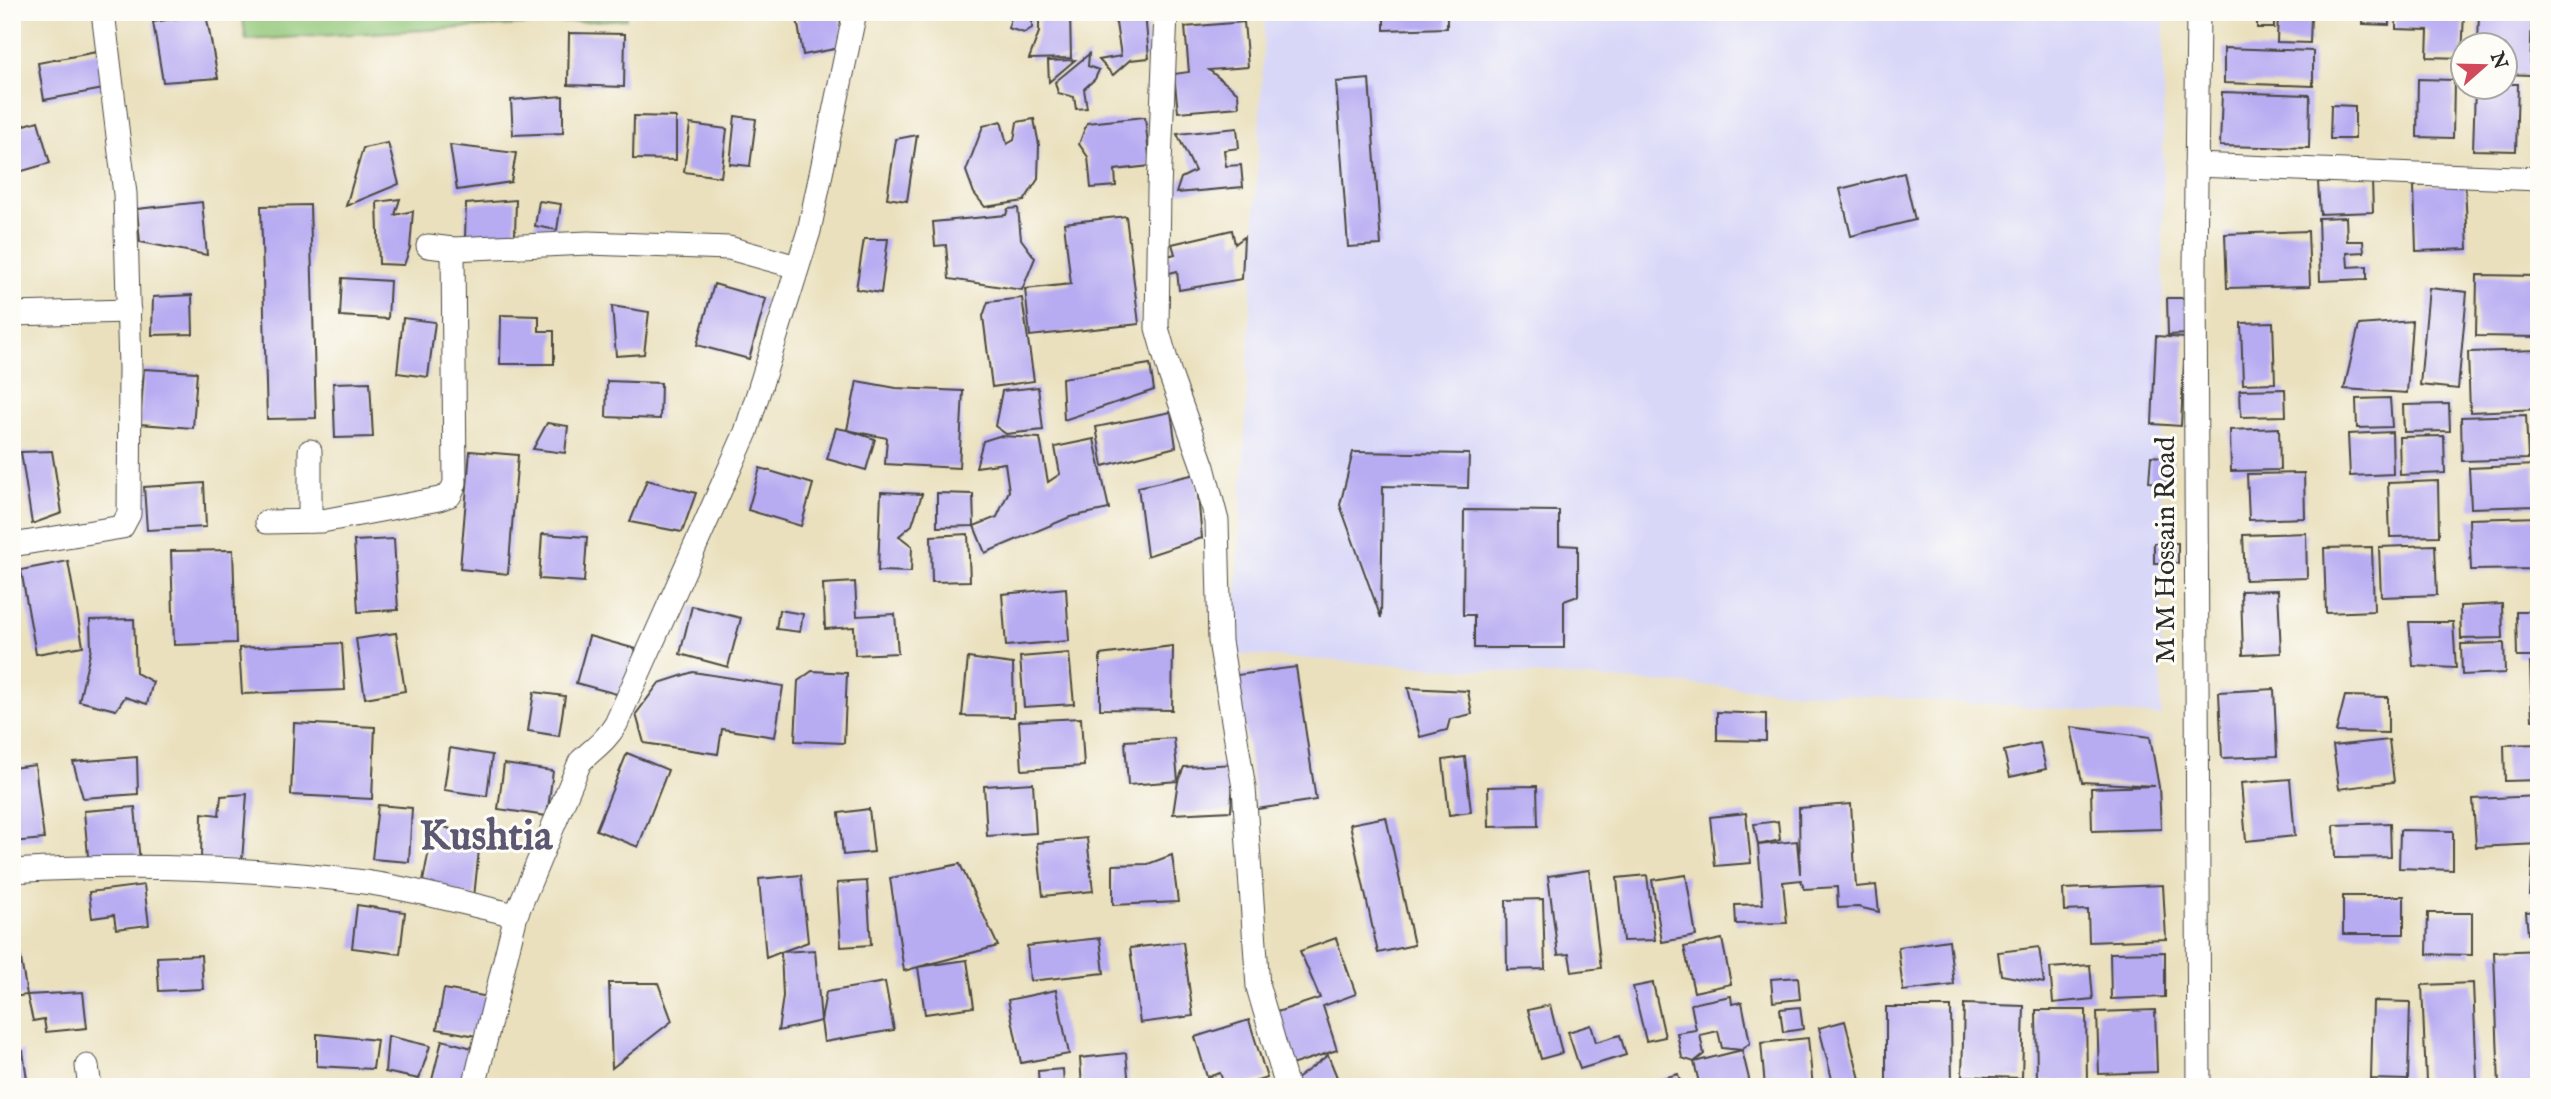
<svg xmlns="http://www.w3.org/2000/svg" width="2551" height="1099" font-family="'IM FELL English',serif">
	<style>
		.built { fill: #d8d7f8 }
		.green { fill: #93c779; stroke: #5f7952; stroke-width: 2 }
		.building { fill: #b7abf2 }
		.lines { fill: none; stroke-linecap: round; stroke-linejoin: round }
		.minor-casing { stroke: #484641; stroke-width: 25 }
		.minor { stroke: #fff; stroke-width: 23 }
		.labels { text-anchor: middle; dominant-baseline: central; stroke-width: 6; stroke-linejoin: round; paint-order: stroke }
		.street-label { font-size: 28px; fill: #2b2b2b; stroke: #fdfcf7 }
		.town-label { font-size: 42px; font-weight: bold; fill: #5c5871; stroke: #fdfcf7 }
	</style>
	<rect width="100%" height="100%" fill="#fdfcf7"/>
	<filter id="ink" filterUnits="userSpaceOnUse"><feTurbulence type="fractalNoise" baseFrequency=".0143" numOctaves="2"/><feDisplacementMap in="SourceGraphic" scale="14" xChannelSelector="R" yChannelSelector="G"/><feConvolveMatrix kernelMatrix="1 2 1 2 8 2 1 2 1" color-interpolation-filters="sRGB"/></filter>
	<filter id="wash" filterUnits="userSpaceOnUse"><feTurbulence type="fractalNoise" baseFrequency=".00686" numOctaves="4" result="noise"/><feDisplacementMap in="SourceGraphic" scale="28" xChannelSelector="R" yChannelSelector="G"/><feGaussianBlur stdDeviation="1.57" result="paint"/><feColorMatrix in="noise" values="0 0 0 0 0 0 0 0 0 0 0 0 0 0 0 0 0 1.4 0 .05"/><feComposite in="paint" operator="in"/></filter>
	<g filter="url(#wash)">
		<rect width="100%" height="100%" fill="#eae0bd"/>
		<polygon class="built" points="1265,12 2164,12 2161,716 1234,654"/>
		<polygon class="green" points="242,12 627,12 626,19 246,40"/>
		<g id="blocks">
			<g class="building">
				<polygon points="796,12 839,12 845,47 803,55"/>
				<polygon points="1013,12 1032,12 1032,28 1024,33 1008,28"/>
				<polygon points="1039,12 1070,12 1071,58 1029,59 1039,32"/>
				<polygon points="1103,12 1145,12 1149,58 1130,60 1113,75 1099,60 1121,56 1116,23 1104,16"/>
				<polygon points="1384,12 1447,12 1447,28 1384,30"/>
				<rect x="2257" y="12" width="17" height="16"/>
				<polygon points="2278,12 2341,12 2341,17 2311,17 2310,43 2277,42"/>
				<polygon points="2363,12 2389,12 2389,25 2363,24"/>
				<polygon points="2396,12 2464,12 2462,58 2427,57 2428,30 2396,29"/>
				<polygon points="2479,12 2532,12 2530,75 2506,74 2506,46 2478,46"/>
				<polygon points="206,14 218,78 163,82 153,22"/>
				<polygon points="1244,22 1248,67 1209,70 1238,93 1239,107 1178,112 1174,74 1189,72 1185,27"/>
				<polygon points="569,33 625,34 624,87 568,85"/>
				<polygon points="2224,48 2313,51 2313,86 2224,83"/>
				<polygon points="102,51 109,88 44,100 38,63"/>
				<polygon points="1089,54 1088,66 1099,70 1095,79 1084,89 1087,108 1076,109 1074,97 1058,93 1055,82"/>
				<polygon points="1075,60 1049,82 1048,61"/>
				<polygon points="2532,60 2539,60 2539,144 2530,144"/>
				<polygon points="1369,79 1381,245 1348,247 1336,82"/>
				<polygon points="2418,79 2454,80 2453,138 2417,137"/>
				<polygon points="2506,84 2518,84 2516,151 2473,150 2475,88 2506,88"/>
				<polygon points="2222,92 2310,95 2309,148 2220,146"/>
				<polygon points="563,96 563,133 513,135 511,100"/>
				<polygon points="2331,105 2355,106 2355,139 2330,139"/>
				<polygon points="634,116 676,117 676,160 633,159"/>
				<polygon points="735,116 756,119 750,166 730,164"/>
				<polygon points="1145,117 1150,166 1115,170 1116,186 1091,188 1088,157 1079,144 1087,123"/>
				<polygon points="1034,119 1039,145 1038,179 1024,201 985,207 974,193 966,171 983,126 1001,121 1007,144 1014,140 1017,122"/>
				<polygon points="38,121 50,163 12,174 12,129"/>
				<polygon points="690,124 727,129 721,177 684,172"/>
				<polygon points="1237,128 1239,148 1224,150 1226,166 1241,165 1243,187 1176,193 1181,178 1195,171 1177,134"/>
				<polygon points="917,135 907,201 887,198 896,139"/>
				<polygon points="388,143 399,184 346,206 363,148"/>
				<polygon points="450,145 516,153 511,182 457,190"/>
				<polygon points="1904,173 1915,220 1851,236 1840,189"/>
				<polygon points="2372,181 2373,212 2320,214 2318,182"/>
				<polygon points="2465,184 2468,249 2416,251 2414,186"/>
				<polygon points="400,199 395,215 413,211 410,248 404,265 379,264 377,202"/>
				<polygon points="516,200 515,235 465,239 466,204"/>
				<polygon points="539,201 561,204 557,230 535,226"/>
				<polygon points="202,202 207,255 140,242 137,209"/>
				<polygon points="310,205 316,418 267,419 261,206"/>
				<polygon points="1018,208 1021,239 1035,258 1022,290 949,279 946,245 935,246 933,222 1006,215 1008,209"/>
				<polygon points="1126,216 1139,324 1030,336 1025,289 1071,284 1064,223"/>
				<polygon points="2346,217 2347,241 2363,241 2364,252 2347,253 2348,267 2367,266 2367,279 2320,281 2318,218"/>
				<polygon points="1232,230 1235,244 1244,237 1242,279 1179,290 1177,271 1166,274 1164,257 1175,254 1172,244"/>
				<polygon points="2308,231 2310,286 2227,288 2225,234"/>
				<polygon points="864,239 888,239 881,293 856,289"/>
				<polygon points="2477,275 2539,276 2539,337 2476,336"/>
				<polygon points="342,278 390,281 388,319 340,316"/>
				<polygon points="714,284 766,299 749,359 697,345"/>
				<polygon points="2429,288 2467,292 2458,389 2420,385"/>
				<polygon points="192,295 193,334 152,335 153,297"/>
				<polygon points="1022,298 1034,381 992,387 983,316 988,302"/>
				<polygon points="2167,298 2188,298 2190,334 2168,335"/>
				<polygon points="612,306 649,312 644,354 616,356"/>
				<polygon points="501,315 539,316 539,331 554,331 554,364 500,364"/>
				<polygon points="403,318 435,322 428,377 397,373"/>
				<polygon points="2412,321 2407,393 2344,389 2359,325"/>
				<polygon points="2273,322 2275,383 2243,384 2241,323"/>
				<polygon points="2156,336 2185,338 2181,426 2152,424"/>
				<polygon points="2539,350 2539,409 2470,412 2468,352"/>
				<polygon points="1150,364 1154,390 1064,420 1062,378"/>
				<polygon points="144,369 197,372 193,428 140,424"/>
				<polygon points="607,381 661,383 660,419 606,417"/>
				<polygon points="857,381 896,388 963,391 959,468 885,464 887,438 847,430 875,439 866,470 827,459 836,428 847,430"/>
				<polygon points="370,382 373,437 335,438 333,383"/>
				<polygon points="1038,387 1043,430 1006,434 995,426 1002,391"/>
				<polygon points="2285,389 2286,416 2241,417 2240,390"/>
				<polygon points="2390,398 2392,427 2357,428 2356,399"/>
				<polygon points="2449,404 2450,431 2404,432 2403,405"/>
				<polygon points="1171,412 1176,447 1103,466 1096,427"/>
				<polygon points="2526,415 2528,459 2462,461 2461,417"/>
				<polygon points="547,423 568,426 565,453 533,449"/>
				<polygon points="2279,428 2280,470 2231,471 2230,430"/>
				<polygon points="2392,432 2393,474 2350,476 2348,434"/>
				<polygon points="999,436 1040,438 1048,482 1060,474 1055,447 1094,439 1109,509 1070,517 985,553 974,526 997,517 1009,491 1005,463 976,467 983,441"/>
				<polygon points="2444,436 2445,473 2400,475 2399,437"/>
				<polygon points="52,451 62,513 32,524 21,452"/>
				<polygon points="470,451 518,455 508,574 460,569"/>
				<polygon points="1353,452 1469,454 1468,488 1383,486 1381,618 1340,505"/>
				<polygon points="2151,456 2173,458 2171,484 2149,482"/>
				<polygon points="2535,465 2536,506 2471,508 2469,468"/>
				<polygon points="760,468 813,484 801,526 748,510"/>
				<polygon points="2304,473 2305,518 2249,520 2247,474"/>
				<polygon points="1196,474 1202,538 1147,556 1138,487"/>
				<polygon points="647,480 696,493 682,532 630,522"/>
				<polygon points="2438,481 2439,536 2390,537 2388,483"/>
				<polygon points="204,483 206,527 147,530 144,487"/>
				<polygon points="881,492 922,494 912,525 899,536 912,546 911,572 878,571"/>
				<polygon points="937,493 973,494 974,526 937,527"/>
				<polygon points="1464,510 1559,511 1559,545 1578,546 1578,596 1564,601 1564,648 1474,648 1474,615 1463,615"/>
				<polygon points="2539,517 2539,569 2471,570 2469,519"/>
				<polygon points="2306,533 2307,578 2245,580 2243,535"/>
				<polygon points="542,534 587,537 584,582 539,579"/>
				<polygon points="968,534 970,581 932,582 931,536"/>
				<polygon points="394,539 398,610 358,612 354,541"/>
				<rect x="2154" y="543" width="24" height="20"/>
				<polygon points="2435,545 2437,595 2381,597 2379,547"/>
				<polygon points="2372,547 2374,611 2326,613 2324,548"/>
				<polygon points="233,550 236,643 174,645 171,551"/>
				<polygon points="68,561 83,646 36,654 21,570"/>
				<polygon points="855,582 857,616 895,614 898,653 855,655 854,627 825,629 823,584"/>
				<polygon points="1066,588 1069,641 1006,646 1002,594"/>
				<polygon points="2278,590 2281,653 2243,655 2241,591"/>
				<polygon points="2502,604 2503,638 2461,639 2460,606"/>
				<polygon points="692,606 741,618 728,667 680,654"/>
				<polygon points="779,610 803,614 800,632 776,629"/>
				<polygon points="2516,611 2539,611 2539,657 2517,657"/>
				<polygon points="134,619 136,673 153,682 147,704 125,697 116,710 79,701 91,649 90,620"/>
				<polygon points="2409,622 2453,622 2456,668 2413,666"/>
				<polygon points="396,633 405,691 365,698 356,639"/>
				<polygon points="589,636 636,649 624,696 576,683"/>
				<polygon points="342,643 345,690 242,694 239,648"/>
				<polygon points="2504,643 2505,673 2462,675 2461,644"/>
				<polygon points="1173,646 1172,710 1100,709 1100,655"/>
				<polygon points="1069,653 1074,704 1024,707 1020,657"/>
				<polygon points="968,658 1013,664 1014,717 962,716"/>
				<polygon points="2530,663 2539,663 2539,693 2531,693"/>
				<polygon points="1296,667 1316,800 1257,809 1237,675"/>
				<polygon points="812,671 847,673 844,743 795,741 798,681"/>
				<polygon points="693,672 783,686 775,737 722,729 718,754 644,743 636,714 659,683"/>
				<polygon points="1408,688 1468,691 1472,714 1450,719 1447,730 1420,737"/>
				<polygon points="2274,689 2277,756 2222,758 2219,692"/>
				<polygon points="534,692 565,696 559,736 528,731"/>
				<polygon points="2345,696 2388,697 2388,733 2336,732"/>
				<polygon points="2531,697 2539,697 2539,720 2532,720"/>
				<polygon points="1717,712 1766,714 1766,741 1717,740"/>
				<polygon points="1081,718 1084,766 1022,770 1019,721"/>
				<polygon points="294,723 375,727 372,799 291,795"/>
				<polygon points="2071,727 2150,737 2159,787 2161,829 2092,831 2091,788 2155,786 2082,782"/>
				<polygon points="1174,738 1178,781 1128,785 1125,741"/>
				<polygon points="2389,740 2394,782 2339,789 2333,746"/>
				<polygon points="2040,743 2046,769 2010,777 2004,751"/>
				<polygon points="2539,744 2539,780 2505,781 2504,745"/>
				<polygon points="450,748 492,755 487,796 444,790"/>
				<polygon points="627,753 668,770 638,847 596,830"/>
				<polygon points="137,757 138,794 83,798 73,762"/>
				<polygon points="1465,757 1471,812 1449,815 1443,760"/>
				<polygon points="504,764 553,771 547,816 498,809"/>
				<polygon points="1234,764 1231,811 1173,814 1178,781 1184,767"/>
				<polygon points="35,765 44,839 12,842 12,768"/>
				<polygon points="2290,779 2295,836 2246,841 2241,783"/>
				<polygon points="1033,783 1036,833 987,836 984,786"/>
				<polygon points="1537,786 1538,826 1489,827 1488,787"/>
				<polygon points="247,794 242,861 201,859 202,813 219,815 221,796"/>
				<polygon points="2539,796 2539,844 2476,847 2473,799"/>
				<polygon points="1851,804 1856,887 1876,885 1879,912 1858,907 1838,908 1837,887 1804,889 1801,880 1783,882 1787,923 1736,924 1735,905 1763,904 1758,845 1797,841 1800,874 1799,808"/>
				<polygon points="378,805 412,808 409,862 372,859"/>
				<polygon points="135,807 140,863 89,867 84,811"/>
				<polygon points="869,809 874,852 843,855 839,813"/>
				<polygon points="1746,813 1751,863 1715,866 1710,817"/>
				<polygon points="1386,817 1414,945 1378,953 1350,824"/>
				<polygon points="1778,821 1780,840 1758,845 1754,824"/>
				<polygon points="434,823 480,840 474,897 423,881"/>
				<polygon points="2390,823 2391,857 2335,858 2334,825"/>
				<polygon points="2400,830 2453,831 2453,870 2399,868"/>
				<polygon points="1087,838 1093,891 1043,896 1037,843"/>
				<polygon points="2533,852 2539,852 2539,895 2530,895"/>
				<polygon points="1172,855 1178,902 1113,905 1113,865 1148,864"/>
				<polygon points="960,864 998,946 918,967 967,960 974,1007 925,1014 918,967 904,971 890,878"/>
				<polygon points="1589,870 1601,968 1572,972 1569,954 1558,955 1548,876"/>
				<polygon points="801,875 808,942 781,952 815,950 821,1021 778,1031 783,996 781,952 766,958 759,879"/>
				<polygon points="1647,875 1655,940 1623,941 1617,878"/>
				<polygon points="1686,875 1696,936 1662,942 1652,880"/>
				<polygon points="867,881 871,945 841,947 837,883"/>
				<polygon points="144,885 149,925 116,929 114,915 92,918 89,892"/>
				<polygon points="2163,885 2166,939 2089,942 2088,910 2064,911 2063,889"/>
				<rect x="2343" y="896" width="61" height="38"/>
				<polygon points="1543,899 1545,969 1507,970 1506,900"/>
				<polygon points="357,905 405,912 400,954 352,948"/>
				<polygon points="2539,911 2539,934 2528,934 2526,912"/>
				<polygon points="2428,913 2472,913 2472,955 2427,954"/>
				<polygon points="1100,938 1104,973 1030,981 1027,946"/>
				<polygon points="1336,938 1356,994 1323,1006 1337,1050 1288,1066 1271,1014 1320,998 1300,951"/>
				<polygon points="1722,939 1731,984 1694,992 1684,947"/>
				<polygon points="1949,940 1954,985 1903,991 1898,947"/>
				<polygon points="1183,942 1193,1016 1140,1023 1130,948"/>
				<polygon points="2039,947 2044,983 2001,975 1998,952"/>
				<polygon points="2539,950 2539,1087 2499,1087 2494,952"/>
				<polygon points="2165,952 2165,997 2111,999 2110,953"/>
				<polygon points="20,954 27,995 12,997 12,955"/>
				<polygon points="201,955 203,989 159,991 157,957"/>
				<polygon points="2090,965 2093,999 2053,1003 2050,968"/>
				<polygon points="1798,977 1800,999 1773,1002 1771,979"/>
				<polygon points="885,982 894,1030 824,1042 821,1021 826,992"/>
				<polygon points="609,983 658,983 672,1021 612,1068"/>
				<polygon points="1653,983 1665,1037 1646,1041 1633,987"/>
				<polygon points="2473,983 2477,1080 2426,1082 2422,985"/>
				<polygon points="444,989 489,997 482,1037 437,1029"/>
				<polygon points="1056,990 1069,1054 1021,1063 1008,1000"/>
				<polygon points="83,992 87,1028 46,1032 44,1019 33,1021 27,995"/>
				<polygon points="1731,996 1732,1004 1742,1002 1750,1043 1742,1050 1722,1048 1718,1031 1700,1035 1704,1054 1694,1062 1682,1058 1677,1033 1696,1030 1691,1004"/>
				<polygon points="2373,1001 2410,1002 2408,1080 2371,1079"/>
				<polygon points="1964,1004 2024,1006 2022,1078 1962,1076"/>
				<polygon points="1550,1005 1562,1053 1541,1059 1528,1010"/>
				<polygon points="1800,1007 1803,1029 1783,1032 1780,1009"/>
				<polygon points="1886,1007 1951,1007 1952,1087 1886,1087"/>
				<polygon points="2036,1010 2086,1010 2087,1081 2037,1081"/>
				<polygon points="2155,1010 2157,1072 2099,1074 2097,1012"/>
				<polygon points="1249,1020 1267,1078 1238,1087 1225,1087 1220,1073 1207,1077 1195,1037"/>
				<polygon points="1845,1021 1862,1087 1834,1087 1819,1028"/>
				<polygon points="1591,1025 1596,1042 1620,1035 1626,1055 1580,1069 1568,1032"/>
				<polygon points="317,1034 377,1040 373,1069 317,1066"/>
				<polygon points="388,1036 430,1046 419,1079 385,1072"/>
				<polygon points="1808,1038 1813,1087 1765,1087 1761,1043"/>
				<polygon points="442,1040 476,1049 466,1087 432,1080"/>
				<polygon points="1742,1050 1751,1087 1700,1087 1694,1062"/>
				<polygon points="23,1051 28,1087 12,1087 12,1053"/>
				<polygon points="1126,1053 1129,1087 1082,1087 1080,1058"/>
				<polygon points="1328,1055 1341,1087 1298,1087 1295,1080"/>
				<polygon points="1063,1069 1064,1087 1039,1087 1038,1071"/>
				<polygon points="1678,1074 1682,1087 1643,1087 1642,1084"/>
				<polygon points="611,1080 612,1087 583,1087 583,1084"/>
			</g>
		</g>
	</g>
	<g filter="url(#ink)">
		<use href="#blocks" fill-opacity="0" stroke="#484641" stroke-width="2"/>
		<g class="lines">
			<defs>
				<g id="minor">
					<polyline points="1166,12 1159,190 1157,328 1170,374 1203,467 1217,521 1220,641 1244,788 1258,987 1287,1087"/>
					<polyline points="2198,12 2195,268 2199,1087"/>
					<polyline points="2196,165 2539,179"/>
					<polyline points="428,246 453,249 588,243 729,248 797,267"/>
					<polyline points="12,314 129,311"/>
					<polyline points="310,521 310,451"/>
					<polyline points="267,522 322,521 439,499 450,495 455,483 453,249"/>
					<polyline points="12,545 122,527 129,514 130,368 125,194 103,12"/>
					<path d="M12 871C129 864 248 867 364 882 415 889 466 904 516 915"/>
					<polyline points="87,1066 90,1087"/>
					<path d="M474 1087 516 915 580 762C594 748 605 742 616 724L746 432 809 231 855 12"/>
				</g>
			</defs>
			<use href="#minor" class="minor-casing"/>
			<use href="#minor" class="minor"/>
		</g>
	</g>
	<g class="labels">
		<g class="street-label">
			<text transform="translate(2166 550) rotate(-90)">M M Hossain Road</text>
		</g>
		<g class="town-label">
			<text x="486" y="837">Kushtia</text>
		</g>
	</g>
	<rect width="2551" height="1099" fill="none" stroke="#fdfcf7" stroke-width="42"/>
	<g transform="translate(2484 66) rotate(70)"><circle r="33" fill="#fdfcf7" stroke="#a9a8a5" stroke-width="2"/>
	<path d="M0-5L12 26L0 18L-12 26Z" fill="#d1495b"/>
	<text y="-10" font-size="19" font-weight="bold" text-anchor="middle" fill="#2b2b2b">N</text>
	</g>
</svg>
